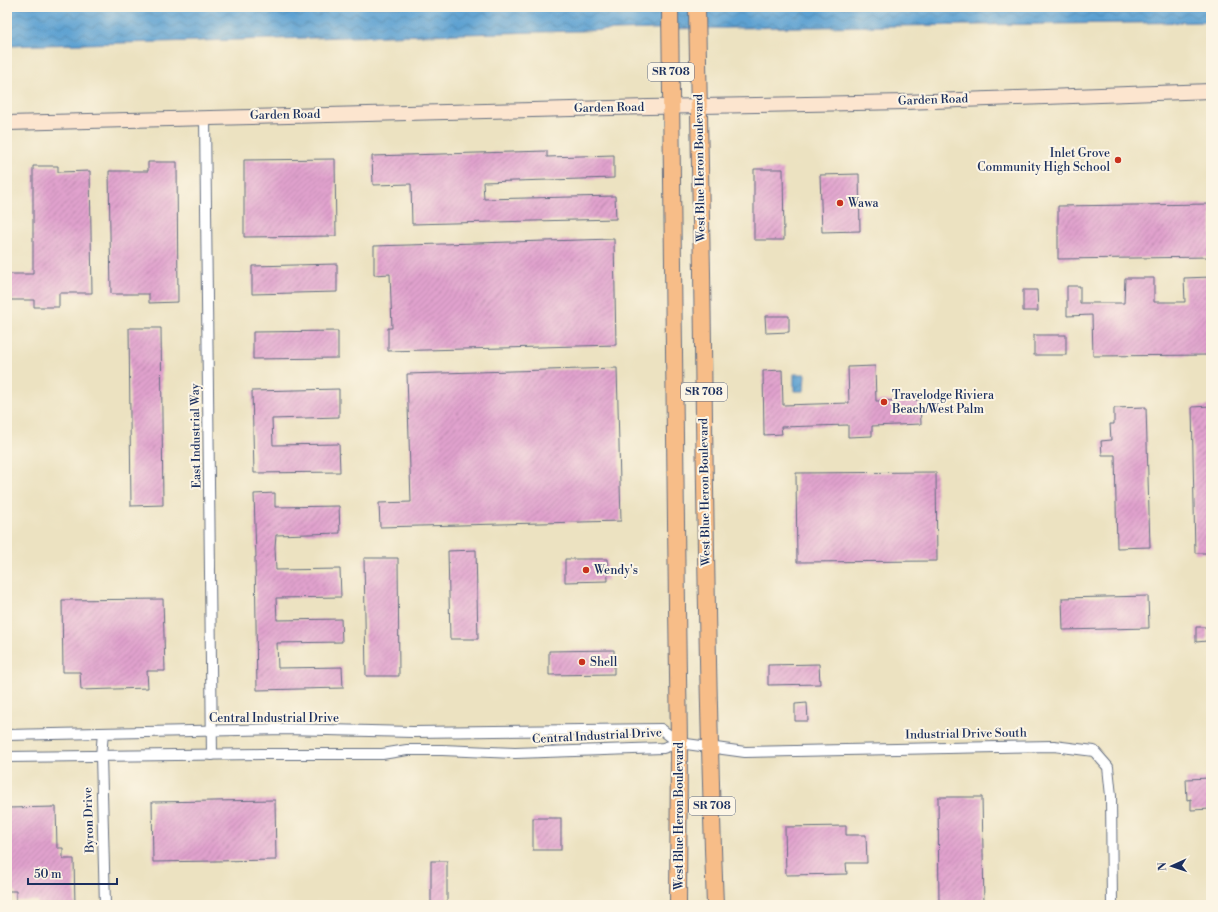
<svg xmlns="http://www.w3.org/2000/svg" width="1218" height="912" font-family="'Libre Bodoni',serif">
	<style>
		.water { fill: url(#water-waves); stroke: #3c6898 }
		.building { fill: url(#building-hatch) }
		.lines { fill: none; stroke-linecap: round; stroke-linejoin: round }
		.street-casing { stroke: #646e81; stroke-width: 12 }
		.secondary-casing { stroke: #646e81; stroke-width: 16 }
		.primary-casing { stroke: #646e81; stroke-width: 18 }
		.street { stroke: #fff; stroke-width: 10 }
		.secondary { stroke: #fce5cf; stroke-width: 14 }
		.primary { stroke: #f7bd88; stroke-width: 16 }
		.poi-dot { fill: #c8321e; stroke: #fcf5e5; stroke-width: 1.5 }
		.labels { text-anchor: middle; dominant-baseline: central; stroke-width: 4; stroke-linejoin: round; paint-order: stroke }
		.shield { fill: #fcf5e5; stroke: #5e6a86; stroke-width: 1 }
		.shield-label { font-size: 11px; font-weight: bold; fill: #1b2f5e }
		.street-label { font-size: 12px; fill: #1b2f5e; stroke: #fcf5e5 }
		.poi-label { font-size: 12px; fill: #1b2f5e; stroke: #fcf5e5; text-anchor: start }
	</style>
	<defs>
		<pattern id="water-waves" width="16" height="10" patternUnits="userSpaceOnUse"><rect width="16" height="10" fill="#5da1d1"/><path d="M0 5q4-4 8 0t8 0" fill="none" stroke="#4c84ad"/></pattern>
		<pattern id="building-hatch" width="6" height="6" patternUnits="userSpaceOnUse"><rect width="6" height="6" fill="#e1a2cd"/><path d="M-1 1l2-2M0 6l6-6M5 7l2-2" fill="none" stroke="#b684aa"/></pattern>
	</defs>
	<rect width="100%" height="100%" fill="#fcf5e5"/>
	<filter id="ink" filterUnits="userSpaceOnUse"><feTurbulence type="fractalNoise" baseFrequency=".025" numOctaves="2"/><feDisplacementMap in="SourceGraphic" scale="8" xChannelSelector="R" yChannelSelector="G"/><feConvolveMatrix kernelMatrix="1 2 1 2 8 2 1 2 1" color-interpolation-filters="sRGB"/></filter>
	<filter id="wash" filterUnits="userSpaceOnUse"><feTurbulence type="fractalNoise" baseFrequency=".012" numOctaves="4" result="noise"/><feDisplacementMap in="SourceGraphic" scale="16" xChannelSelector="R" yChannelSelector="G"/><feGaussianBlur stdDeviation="0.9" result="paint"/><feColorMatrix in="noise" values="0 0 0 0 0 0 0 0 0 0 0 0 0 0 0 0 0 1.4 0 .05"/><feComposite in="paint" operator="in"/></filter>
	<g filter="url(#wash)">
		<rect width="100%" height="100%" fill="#ece2c1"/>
		<g class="water">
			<polygon points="7,7 1211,7 1211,22 653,29 7,46"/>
			<polygon points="794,374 805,374 804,391 794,391"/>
		</g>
		<g id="blocks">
			<g class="building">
				<polygon points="547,151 547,157 614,155 614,178 483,182 484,199 615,196 616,219 412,224 411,184 373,185 372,156"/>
				<polygon points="335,159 336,236 244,237 244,160"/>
				<polygon points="148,162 177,162 178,302 149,303 149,294 111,294 109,171 148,171"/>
				<polygon points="33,166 58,166 58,172 90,171 92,293 59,293 59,307 34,307 34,300 7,300 7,274 33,274"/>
				<polygon points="754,169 783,169 784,240 754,240"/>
				<polygon points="859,174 860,231 822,232 820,175"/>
				<polygon points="1211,204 1211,257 1058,259 1058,206"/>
				<polygon points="614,239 616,345 388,351 388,328 392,328 390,274 374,275 374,246"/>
				<polygon points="337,264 337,292 252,294 252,266"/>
				<polygon points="1211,277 1211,355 1093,356 1092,315 1067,316 1067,286 1080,286 1080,303 1124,303 1125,278 1154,278 1154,302 1185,302 1184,278"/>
				<polygon points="1023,290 1037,290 1038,311 1023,311"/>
				<polygon points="765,316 789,316 789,332 766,333"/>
				<polygon points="129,328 161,328 163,505 131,506"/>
				<polygon points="338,331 338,358 253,359 253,332"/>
				<rect x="1034" y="335" width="32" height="20"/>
				<polygon points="875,366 876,401 920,400 921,424 872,426 872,436 848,437 848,425 781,427 782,434 764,435 763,371 782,370 783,405 849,403 848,367"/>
				<polygon points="617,368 621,521 380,527 379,503 411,502 407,374"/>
				<polygon points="339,389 339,417 272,419 273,445 339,444 340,472 254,473 252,391"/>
				<polygon points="1211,406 1211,553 1195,553 1192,407"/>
				<polygon points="1146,407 1150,547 1117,548 1115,455 1102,455 1101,441 1111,440 1110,424 1114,424 1114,408"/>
				<polygon points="936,472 937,561 797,562 796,473"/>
				<polygon points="275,493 275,507 339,506 340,533 276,535 275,547 276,570 340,569 341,597 276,598 277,620 341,619 342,642 277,643 278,668 342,667 343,688 257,690 255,557 256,557 254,494"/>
				<polygon points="476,550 478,639 450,639 448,551"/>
				<polygon points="364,558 398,558 399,676 366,676"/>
				<polygon points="565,559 607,559 608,581 565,582"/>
				<polygon points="1148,596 1149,628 1063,630 1062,598"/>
				<polygon points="163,599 165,671 147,671 148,688 81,690 80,672 63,672 62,600"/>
				<polygon points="1196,627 1207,627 1207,641 1196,642"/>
				<polygon points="614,650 614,674 549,675 549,651"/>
				<polygon points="819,664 820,684 768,685 768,665"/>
				<polygon points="807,703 808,721 795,721 795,704"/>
				<polygon points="1211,778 1211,809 1191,810 1191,799 1187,800 1186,779"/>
				<polygon points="938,797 982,797 984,905 939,905"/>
				<polygon points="275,800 276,860 153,862 152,802"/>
				<polygon points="56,807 57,848 63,848 63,859 74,859 75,905 38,905 38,901 16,901 16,891 7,891 7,808"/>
				<rect x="533" y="818" width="28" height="32"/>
				<polygon points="846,826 846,835 866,835 867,863 846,863 847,874 786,875 785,827"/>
				<rect x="431" y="861" width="16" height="44"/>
			</g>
		</g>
	</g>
	<g filter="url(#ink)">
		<use href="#blocks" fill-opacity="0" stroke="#646e81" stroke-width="1"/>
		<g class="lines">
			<defs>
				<g id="street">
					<polyline points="205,117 212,755"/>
					<polyline points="103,733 101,756 105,905"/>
					<polyline points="7,735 284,729 413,732 661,729 679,743"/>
					<polyline points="7,757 261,754 382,754 407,750 442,750 515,753 663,748 679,743 745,752 1054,746 1094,751 1108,767 1111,796 1112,905"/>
				</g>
				<polyline id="secondary" points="7,123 649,107 905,102 1211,91"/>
				<g id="primary">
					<polyline points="670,7 677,608 679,743 678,905"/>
					<path d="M697 7C698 96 701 184 702 273 705 484 707 695 715 905"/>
				</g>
			</defs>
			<use href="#street" class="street-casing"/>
			<use href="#secondary" class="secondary-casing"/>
			<use href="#primary" class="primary-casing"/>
			<use href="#street" class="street"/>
			<use href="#secondary" class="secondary"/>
			<use href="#primary" class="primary"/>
		</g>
	</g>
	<g class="poi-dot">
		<circle cx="1118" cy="160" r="4"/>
		<circle cx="840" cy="203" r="4"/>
		<circle cx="884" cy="402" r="4"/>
		<circle cx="586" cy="570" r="4"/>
		<circle cx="582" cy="662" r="4"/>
	</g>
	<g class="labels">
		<g class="shield">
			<rect x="648" y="63" width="46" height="18" rx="3"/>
			<rect x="681" y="383" width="46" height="18" rx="3"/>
			<rect x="689" y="797" width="46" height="18" rx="3"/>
		</g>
		<g class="shield-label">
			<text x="671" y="72">SR 708</text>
			<text x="704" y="392">SR 708</text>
			<text x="712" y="806">SR 708</text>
		</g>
		<g class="street-label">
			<text transform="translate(933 100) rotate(-2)">Garden Road</text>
			<text transform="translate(609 108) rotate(-1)">Garden Road</text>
			<text transform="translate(285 115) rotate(-1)">Garden Road</text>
			<text transform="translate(700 168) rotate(-91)">West Blue Heron Boulevard</text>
			<text transform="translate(196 436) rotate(-91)">East Industrial Way</text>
			<text transform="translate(705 492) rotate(-91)">West Blue Heron Boulevard</text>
			<text x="274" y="718">Central Industrial Drive</text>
			<text transform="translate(966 734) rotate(-1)">Industrial Drive South</text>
			<text transform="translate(597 736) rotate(-3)">Central Industrial Drive</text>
			<text transform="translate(679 816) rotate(-90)">West Blue Heron Boulevard</text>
			<text transform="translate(89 820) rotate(-92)">Byron Drive</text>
		</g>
		<g class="poi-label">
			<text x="1110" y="153" text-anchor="end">Inlet Grove<tspan x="1110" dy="14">Community High School</tspan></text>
			<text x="848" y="203">Wawa</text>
			<text x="892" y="395">Travelodge Riviera<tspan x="892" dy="14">Beach/West Palm</tspan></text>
			<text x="594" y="570">Wendy's</text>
			<text x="590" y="662">Shell</text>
		</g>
	</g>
	<rect width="1218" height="912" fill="none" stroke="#fcf5e5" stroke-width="24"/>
	<g transform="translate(1172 866) rotate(267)" stroke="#fcf5e5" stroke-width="3" paint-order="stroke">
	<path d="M0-3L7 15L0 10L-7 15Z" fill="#1b2f5e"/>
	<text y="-6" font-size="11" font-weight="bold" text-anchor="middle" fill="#1b2f5e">N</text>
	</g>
	<path d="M28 878v6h89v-6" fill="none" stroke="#1b2f5e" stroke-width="2"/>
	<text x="34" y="878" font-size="12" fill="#1b2f5e" stroke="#fcf5e5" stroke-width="3" paint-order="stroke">50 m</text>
</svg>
